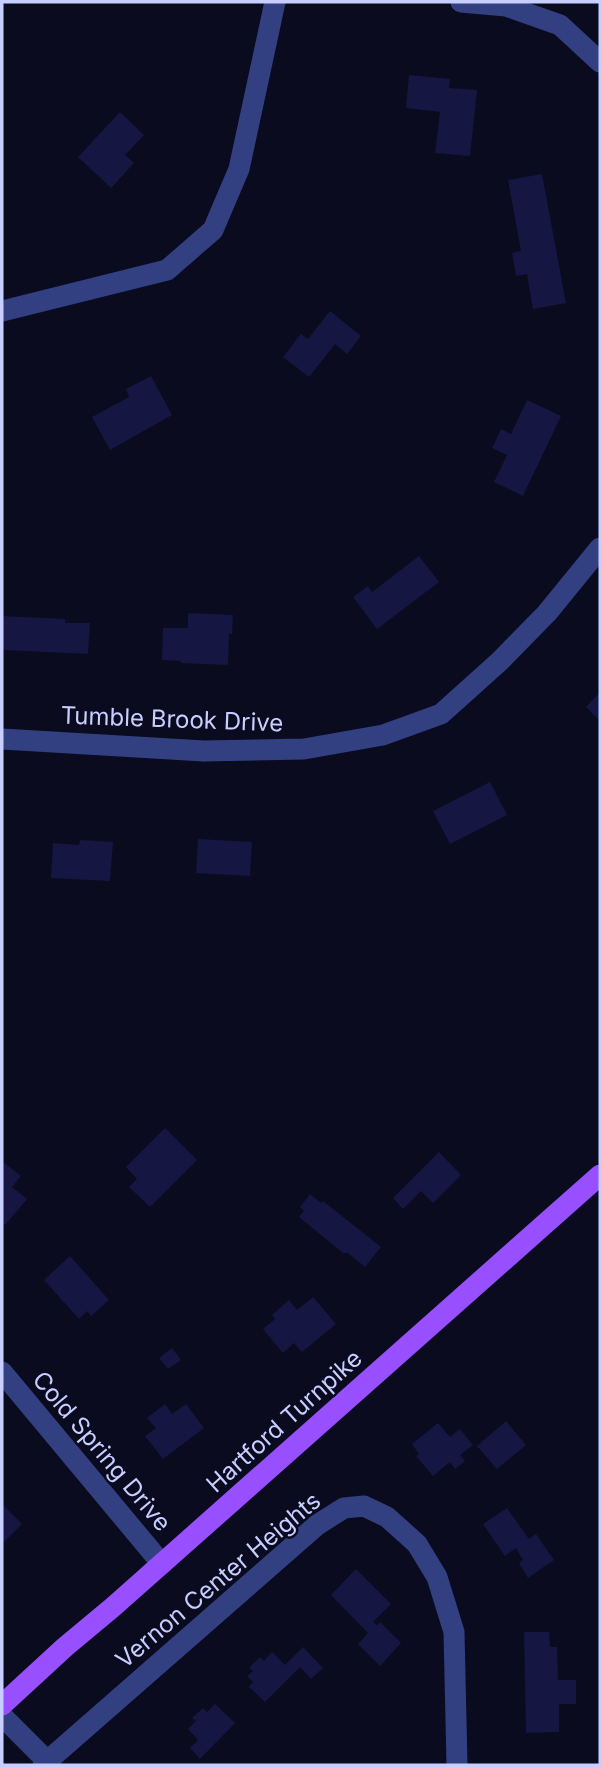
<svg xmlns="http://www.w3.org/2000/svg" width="602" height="1767" font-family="Inter,sans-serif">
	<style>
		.building { fill: #151641 }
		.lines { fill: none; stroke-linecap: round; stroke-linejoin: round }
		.minor { stroke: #324082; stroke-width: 21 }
		.major { stroke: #984fff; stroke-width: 21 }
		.labels { text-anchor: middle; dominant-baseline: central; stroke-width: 5; stroke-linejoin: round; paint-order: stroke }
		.street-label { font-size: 24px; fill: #c8ceff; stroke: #0a0b1f }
	</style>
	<rect width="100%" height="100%" fill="#0a0b1f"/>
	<g class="building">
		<polygon points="409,75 450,79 449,88 477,90 470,156 435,153 440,112 406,108"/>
		<polygon points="120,112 144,135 125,155 134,163 111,188 78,157"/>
		<polygon points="542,174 566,303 533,309 527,274 516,276 512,253 521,251 508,180"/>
		<polygon points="330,311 361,336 347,354 335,344 309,377 283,357 301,334 308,339"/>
		<polygon points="151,376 172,415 110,450 92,417 129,397 126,389"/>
		<polygon points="527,400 561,416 523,496 494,482 507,455 492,448 501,429 511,434"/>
		<polygon points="419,556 439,582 377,629 353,597 368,586 372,592"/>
		<polygon points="188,613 233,615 232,634 229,634 228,665 181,663 181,661 162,660 163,628 188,628"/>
		<polygon points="2,616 65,619 65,623 90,623 88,654 2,650"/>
		<polygon points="600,692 600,721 586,707"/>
		<polygon points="490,782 507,815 450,844 433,811"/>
		<polygon points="198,839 252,842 250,876 196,873"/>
		<polygon points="80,840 113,842 110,881 51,878 53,843 79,845"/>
		<polygon points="165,1128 197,1160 151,1206 149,1206 129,1187 137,1179 126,1167"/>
		<polygon points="439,1152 461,1175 433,1203 421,1191 403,1209 393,1198"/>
		<polygon points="2,1161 21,1176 12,1187 27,1199 6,1224 3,1225 2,1224"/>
		<polygon points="310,1194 321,1203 323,1201 381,1247 365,1267 348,1253 343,1253 299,1217 304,1211 300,1207"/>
		<polygon points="70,1256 109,1300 91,1316 87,1311 79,1319 44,1280"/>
		<polygon points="313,1297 336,1324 302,1352 294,1343 283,1353 263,1329 275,1319 272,1315 289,1300 297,1310"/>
		<polygon points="172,1348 181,1360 168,1369 159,1358"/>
		<polygon points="165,1404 172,1414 186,1404 204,1428 163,1459 145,1436 156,1428 147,1418"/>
		<polygon points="506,1421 526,1445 497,1469 477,1446"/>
		<polygon points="438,1423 450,1437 460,1429 473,1445 460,1455 465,1461 455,1469 450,1462 433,1476 416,1456 419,1454 412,1444"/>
		<polygon points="2,1504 22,1524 4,1542 2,1540"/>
		<polygon points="507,1508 529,1539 536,1534 554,1560 528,1578 519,1563 523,1560 516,1548 505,1556 483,1524"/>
		<polygon points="356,1569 391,1604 373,1622 377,1625 380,1622 401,1643 380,1666 358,1644 368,1633 331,1595"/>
		<polygon points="524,1632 549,1632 550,1647 557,1647 558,1680 576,1680 576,1704 559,1704 559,1732 526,1733"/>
		<polygon points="303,1647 323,1668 311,1679 300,1667 265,1702 249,1687 253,1682 247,1676 253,1671 249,1668 260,1657 264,1661 272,1652 285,1665"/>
		<polygon points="215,1704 235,1723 200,1759 190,1748 198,1740 188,1729 196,1721 192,1718 203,1708 207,1712"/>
	</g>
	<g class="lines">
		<g class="minor">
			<polyline points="461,2 506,6 560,25 600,62"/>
			<polyline points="2,311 167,270 213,230 239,169 275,2"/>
			<polyline points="2,739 204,751 304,749 383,735 441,714 500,661 547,613 600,548"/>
			<polyline points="2,1372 162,1564"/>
			<polyline points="2,1716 47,1761"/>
			<polyline points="43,1765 317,1525 344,1508 364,1506 387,1517 417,1544 437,1577 454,1632 457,1765"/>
		</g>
		<polyline class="major" points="2,1705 65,1647 113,1607 600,1175"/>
	</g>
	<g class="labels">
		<g class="street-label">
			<text transform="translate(172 719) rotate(2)">Tumble Brook Drive</text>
			<text transform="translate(284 1421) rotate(-42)">Hartford Turnpike</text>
			<text transform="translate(102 1451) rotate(50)">Cold Spring Drive</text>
			<text transform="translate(218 1580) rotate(-40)">Vernon Center Heights</text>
		</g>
	</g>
	<rect width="602" height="1767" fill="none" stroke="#c8ceff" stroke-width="7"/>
</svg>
